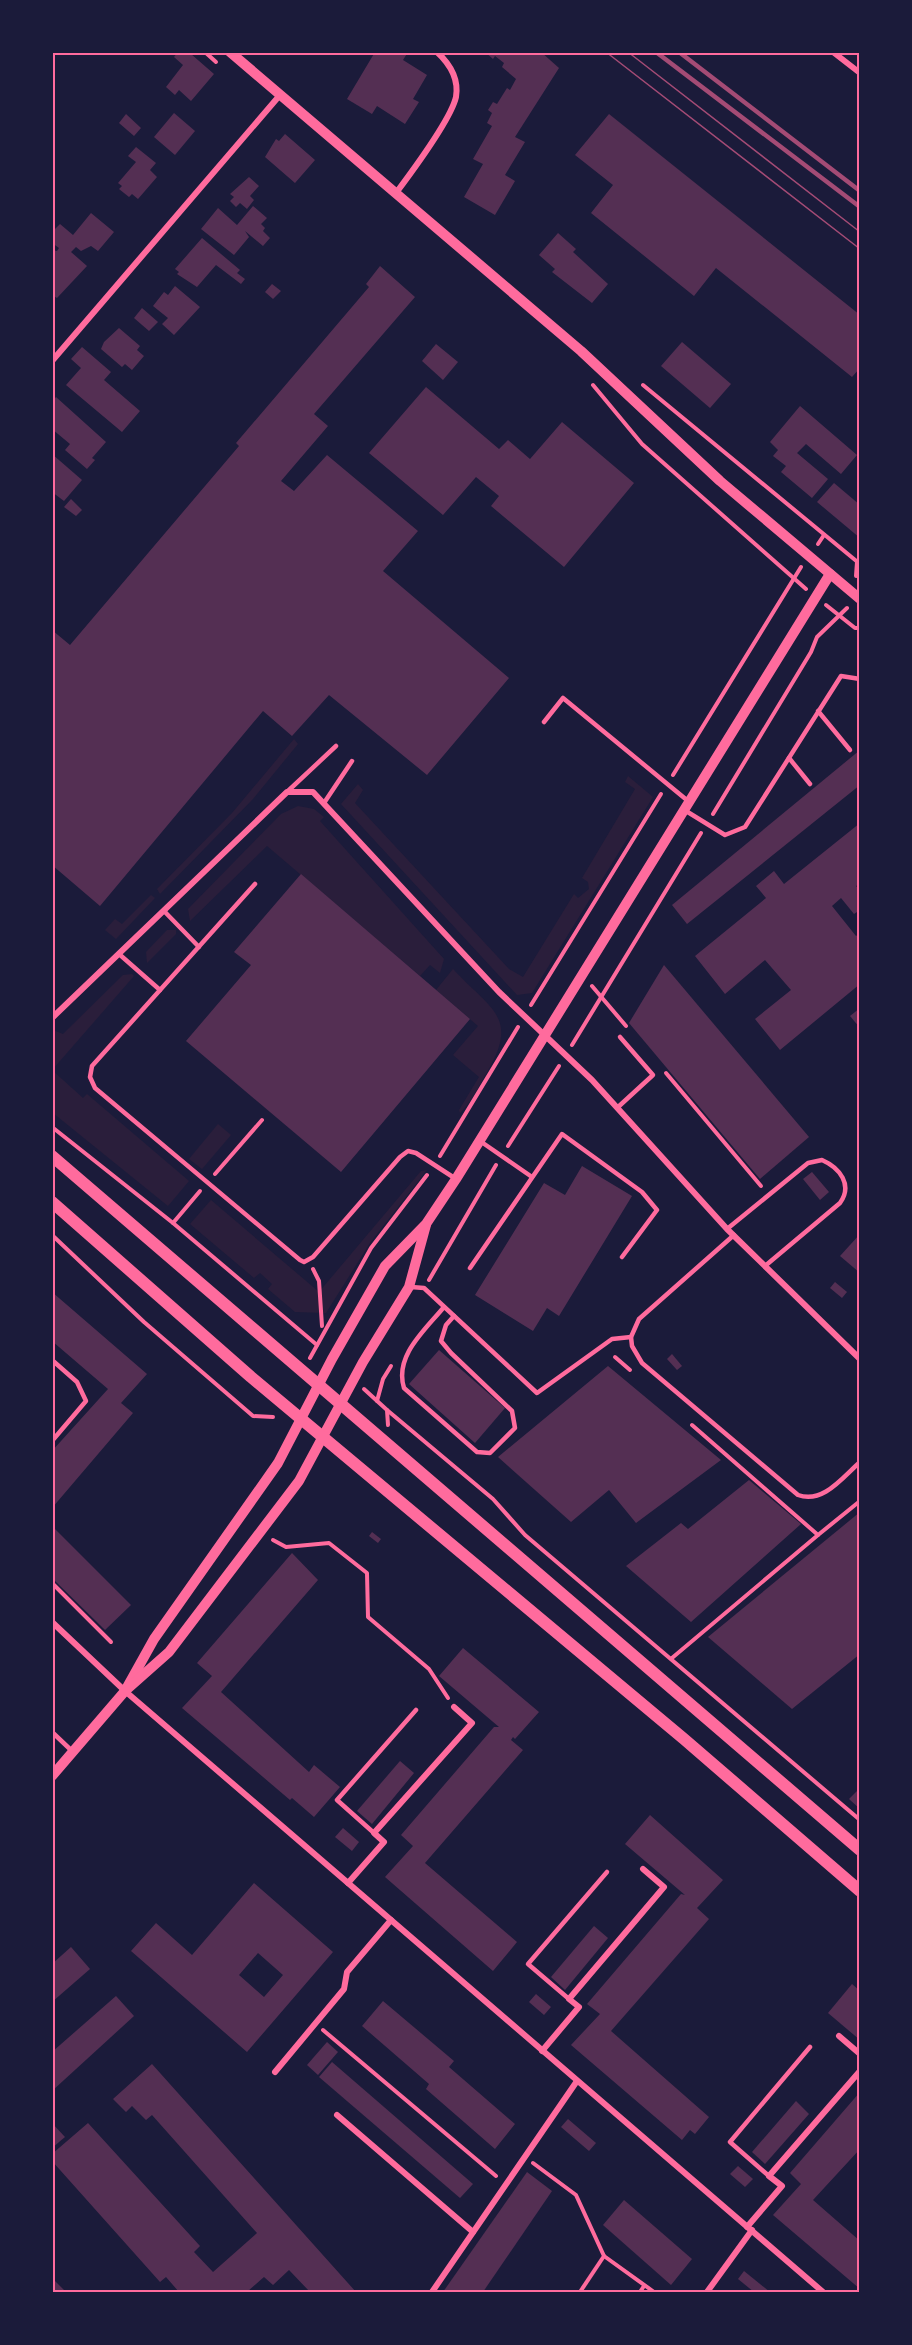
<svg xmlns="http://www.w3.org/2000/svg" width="912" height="2345" font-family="Spectral,serif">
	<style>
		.green { fill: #2a1e3b }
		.building { fill: #542f53; fill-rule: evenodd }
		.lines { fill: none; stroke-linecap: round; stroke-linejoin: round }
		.path { stroke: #ff6b9d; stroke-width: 4 }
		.service { stroke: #ff6b9d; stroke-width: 4.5 }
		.minor { stroke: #ff6b9d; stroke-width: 6 }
		.tertiary { stroke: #ff6b9d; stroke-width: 10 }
		.secondary { stroke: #ff6b9d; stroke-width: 12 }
		.tram { stroke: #a44b75; stroke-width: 1.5 }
		.rail { stroke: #a44b75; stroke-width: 4.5 }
		.neatline { fill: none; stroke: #ff6b9d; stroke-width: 2 }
	</style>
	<rect width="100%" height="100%" fill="#1b1b3a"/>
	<g class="green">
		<polygon points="294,739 298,744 253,799 160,894 157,889 232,813"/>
		<polygon points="628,776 653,797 532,993 517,995 341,804 358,784 363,790 355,803 509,969 523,977 574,894 578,898 589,889 588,882 582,878 635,789 625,782"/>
		<polygon points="298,806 314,809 324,817 320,821 444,959 440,973 430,965 420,976 267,846 190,921 188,909 281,814"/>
		<polygon points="151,895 155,898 116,939 105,930 115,919 122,924"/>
		<polygon points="167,930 176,930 176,934 147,963 146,952"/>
		<path d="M453 969C492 1011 520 1017 486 1074 478 1087 471 1103 460 1113L459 1110 479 1077 453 1055 478 1026 436 990Z"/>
		<polygon points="132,974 134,976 53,1069 53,1030 63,1034 123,975"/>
		<polygon points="53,1071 83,1098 87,1094 189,1181 168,1206 53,1113"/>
		<polygon points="218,1124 231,1135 202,1169 189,1159"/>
		<polygon points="427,1170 370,1243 326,1313 295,1312 268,1289 272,1284 260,1273 254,1278 190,1224 211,1200 319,1292 421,1171"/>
	</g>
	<g class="building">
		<polygon points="178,52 191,54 214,74 191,101 179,90 175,95 166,87 183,65 174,57"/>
		<polygon points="375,52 408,52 403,60 427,75 413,99 419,102 405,124 377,106 372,114 347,99"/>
		<polygon points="485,52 541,52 559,68 515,137 525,142 505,175 515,181 495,215 464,197 483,164 473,159 492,126 487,123 492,113 488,110 493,102 497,104 507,88 510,90 516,79 502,67 504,63 495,56 493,59"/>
		<polygon points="174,113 195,131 175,155 154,137"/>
		<polygon points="126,114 141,128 134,136 119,123"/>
		<polygon points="609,114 860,315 860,368 852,377 716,268 694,296 591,213 613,185 575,155"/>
		<polygon points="285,134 315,160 295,183 265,157 276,139 279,141"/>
		<polygon points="136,147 156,163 150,170 157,177 138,199 132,194 129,197 119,189 122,186 118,183 136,162 128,156"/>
		<polygon points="249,177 259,186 250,196 254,200 247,209 240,203 236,207 230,201 234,197 230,194"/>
		<polygon points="253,206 267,218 261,224 265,228 263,231 270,238 263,246 245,231 249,237 234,255 201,229 218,208 237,225"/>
		<polygon points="91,213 114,232 98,251 91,246 81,251 76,247 71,252 87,266 57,298 52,295 52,250 57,251 59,248 52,243 52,232 60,224 73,235"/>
		<polygon points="558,233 576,249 573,252 608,284 592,303 552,272 555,269 539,255"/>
		<polygon points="202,238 240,270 237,273 245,279 241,284 216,265 197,287 177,274 179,272 175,269"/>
		<polygon points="380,266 415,297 314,414 328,426 281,481 294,491 327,455 418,531 383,571 509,678 427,775 329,695 292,736 263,711 100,906 52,865 52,630 70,645 239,446 236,443 369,287 366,284"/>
		<polygon points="272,284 281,291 273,299 265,292"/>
		<polygon points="175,286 200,307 174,335 162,324 168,318 153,306 164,292 168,295"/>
		<polygon points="142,308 158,322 149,331 134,318"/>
		<polygon points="119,328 140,346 137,350 144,356 132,370 125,364 122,367 101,349 104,342"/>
		<polygon points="682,342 731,384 710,408 661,366"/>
		<polygon points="436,344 458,362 443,380 422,361"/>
		<polygon points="82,347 111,372 104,380 140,411 122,432 66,385 81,368 71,359"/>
		<polygon points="426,387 499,449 508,440 530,459 562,422 634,483 564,567 491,506 499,496 476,477 443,515 369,453"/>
		<polygon points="56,397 106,442 92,458 95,460 87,469 65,450 70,444 52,429 52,402"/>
		<polygon points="800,406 857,455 841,474 806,444 797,453 828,479 812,498 781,472 786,466 773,456 778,450 770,442"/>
		<polygon points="52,454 82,480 64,501 52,492"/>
		<polygon points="834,483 860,505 860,538 817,502"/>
		<polygon points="71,499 82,510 76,516 64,507"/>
		<polygon points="860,750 860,785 687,924 672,905"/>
		<polygon points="860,823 860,884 856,886 860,890 860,910 854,914 841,898 832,906 856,936 860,933 860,984 780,1050 755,1019 791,990 765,960 725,994 695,956 766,898 756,886 774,871 784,884"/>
		<polygon points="301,874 470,1019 341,1172 186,1041 251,965 234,952"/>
		<polygon points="664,965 809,1137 760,1179 629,1023"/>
		<polygon points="860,1008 860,1028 850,1016"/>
		<polygon points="582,1166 632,1196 559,1316 547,1308 533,1331 475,1295 544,1183 565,1195"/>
		<polygon points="812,1172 829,1192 820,1200 803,1179"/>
		<polygon points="860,1234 860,1273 840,1256"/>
		<polygon points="835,1282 847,1292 842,1298 830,1288"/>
		<polygon points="52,1292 147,1374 121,1403 133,1413 52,1508 52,1451 108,1389 52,1341"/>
		<polygon points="439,1350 505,1408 475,1443 409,1384"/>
		<polygon points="672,1354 682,1366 677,1370 667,1359"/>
		<polygon points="608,1366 721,1460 636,1523 609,1490 571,1522 498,1457"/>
		<polygon points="749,1480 801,1524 691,1622 626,1566 681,1523 688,1529"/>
		<polygon points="860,1512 860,1654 792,1709 708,1637"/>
		<polygon points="52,1526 131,1605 105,1630 52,1578"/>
		<polygon points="372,1532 381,1539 378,1543 369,1536"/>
		<polygon points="292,1553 318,1580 221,1692 309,1772 314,1765 340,1787 314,1817 292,1798 290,1800 182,1708 212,1676 197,1663"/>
		<polygon points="463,1648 539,1712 515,1739 513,1737 511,1740 523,1750 425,1863 517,1942 493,1971 385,1877 413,1846 401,1835 494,1727 499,1727 439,1676"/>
		<polygon points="400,1761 414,1773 372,1824 357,1811"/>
		<polygon points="860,1788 860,1809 849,1799"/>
		<polygon points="650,1815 723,1880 697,1908 709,1919 611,2031 709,2117 695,2134 690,2130 682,2140 571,2045 600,2014 587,2004 681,1894 685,1895 625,1844"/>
		<polygon points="343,1828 359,1842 352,1851 335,1837"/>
		<path d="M254 1883 333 1952 247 2052 131 1951 156 1923 192 1955ZM258 1953 283 1975 264 1997 239 1975Z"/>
		<polygon points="594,1926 608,1938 565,1990 551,1977"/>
		<polygon points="71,1947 90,1969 52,2002 52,1964"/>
		<polygon points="852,1984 860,1991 860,2040 828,2013"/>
		<polygon points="536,1994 551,2007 544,2015 529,2002"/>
		<polygon points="116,1996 134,2016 52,2091 52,2052"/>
		<polygon points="383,2001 454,2061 449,2067 515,2124 495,2149 426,2089 429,2084 362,2026"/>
		<polygon points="327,2042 338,2052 318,2075 307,2065"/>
		<polygon points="332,2062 473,2184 460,2198 319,2077"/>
		<polygon points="152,2064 356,2292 310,2292 289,2270 273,2285 264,2277 248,2291 250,2292 179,2292 166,2277 160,2282 52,2161 52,2154 88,2123 200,2246 194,2252 213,2272 257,2233 152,2115 146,2120 132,2106 126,2112 113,2099"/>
		<polygon points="860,2092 860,2149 813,2200 860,2241 860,2289 773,2215 801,2184 790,2173"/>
		<polygon points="796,2101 809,2114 765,2164 752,2152"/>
		<polygon points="568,2119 596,2143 589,2151 561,2127"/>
		<polygon points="52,2123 65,2137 52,2148"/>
		<polygon points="738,2166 753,2179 745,2187 730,2174"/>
		<polygon points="527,2172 552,2191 483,2292 443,2292"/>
		<polygon points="624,2200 692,2259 671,2285 603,2225"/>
		<polygon points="744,2271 770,2292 754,2292 738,2279"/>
		<polygon points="52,2278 66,2292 52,2292"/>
	</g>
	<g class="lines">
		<g class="path">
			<polyline points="205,52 216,62"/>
			<polyline points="593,385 642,444 806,589"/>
			<polyline points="643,385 860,564"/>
			<polyline points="818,544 824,535"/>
			<polyline points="856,576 857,562"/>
			<polyline points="826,605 855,628 860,628"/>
			<polyline points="673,775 801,567"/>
			<polyline points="713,814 811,652 817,637 847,608"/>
			<polyline points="592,986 626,1026"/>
			<polyline points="531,1005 661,794"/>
			<polyline points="572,1045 701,833"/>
			<polyline points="666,1073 761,1186"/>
			<polyline points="52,1127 173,1223 317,1345"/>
			<polyline points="508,1146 559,1066"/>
			<polyline points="440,1156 518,1027"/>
			<polyline points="215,1174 262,1120"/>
			<polyline points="173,1223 200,1191"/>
			<polyline points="52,1235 144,1322 253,1416 273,1417"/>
			<polyline points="313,1269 319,1281 322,1326"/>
			<polyline points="429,1280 496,1165"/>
			<polyline points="615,1357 630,1370"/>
			<polyline points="310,1358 371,1248 427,1175"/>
			<polyline points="364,1389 387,1410 388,1425"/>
			<polyline points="377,1401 383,1379 391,1366"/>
			<polyline points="387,1410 493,1499 525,1535 860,1820"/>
			<polyline points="692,1425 818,1535 860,1501"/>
			<polyline points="273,1540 286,1547 329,1543 367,1573 368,1617 429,1669 448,1698"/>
			<polyline points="52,1583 111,1642"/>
			<polyline points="672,1658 818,1535"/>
			<polyline points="323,2030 496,2176"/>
			<polyline points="533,2163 576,2195 604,2256 654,2292"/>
			<polyline points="580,2292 604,2256"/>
			<polyline points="640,2292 644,2286"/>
		</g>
		<g class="service">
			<polyline points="818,711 850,750"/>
			<polyline points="544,722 563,698 688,801"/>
			<polyline points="789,758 810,784"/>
			<polyline points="288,791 336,746"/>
			<polyline points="324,803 352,761"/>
			<polyline points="686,811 725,835 745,827 841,676 860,679"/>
			<polyline points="255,884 92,1066 90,1077 95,1088 300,1260 304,1262 313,1257 400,1157 408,1151 416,1153 456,1179"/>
			<polyline points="164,911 199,947"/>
			<polyline points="119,954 160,990"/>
			<polyline points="617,1108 653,1075 620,1037"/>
			<polyline points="480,1141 532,1177"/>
			<path d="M727 1229 808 1163 822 1160C840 1168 853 1185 840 1203L765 1266"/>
			<path d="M734 1235 639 1319 631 1337 632 1346 642 1363 798 1495C823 1504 842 1478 860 1462"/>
			<polyline points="470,1268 562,1134 642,1192 657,1210 622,1257"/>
			<polyline points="411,1287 424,1288 537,1393 612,1339 631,1337"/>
			<path d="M444 1307C425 1330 394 1356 404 1388L477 1452 490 1453 515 1428 512 1411 451 1353 441 1341 446 1325 454 1316"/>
			<polyline points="52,1360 77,1382 86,1401 52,1441"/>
			<polyline points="52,1732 72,1751"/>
			<polyline points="374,1833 337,1800 416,1710"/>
			<polyline points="569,1999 528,1964 607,1872"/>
			<polyline points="769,2176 730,2142 810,2047"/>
		</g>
		<g class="minor">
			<polyline points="833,52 860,73"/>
			<path d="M396 193C411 173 451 119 456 97 459 79 450 64 437 52"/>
			<polyline points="52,361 280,95"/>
			<polyline points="52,1018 287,792 313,792 499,992 592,1080 727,1229 860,1359"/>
			<polyline points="52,1622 125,1691 823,2292"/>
			<polyline points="348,1883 384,1842 374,1833 472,1723 454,1707"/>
			<polyline points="839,2036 860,2054"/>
			<polyline points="542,2051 579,2007 569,1999 664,1887 643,1869"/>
			<polyline points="275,2072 344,1989 347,1972 391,1920"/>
			<polyline points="337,2115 473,2232"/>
			<polyline points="747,2227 782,2186 769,2176 860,2071"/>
			<polyline points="432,2292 577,2081"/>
			<polyline points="707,2292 752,2230"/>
		</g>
		<g class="tertiary">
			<polyline points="230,52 581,351 720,481 860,599"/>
			<polyline points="125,1691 154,1639 278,1463 332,1359 385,1266 426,1224 456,1179 830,574"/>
			<polyline points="52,1776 125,1691 169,1652 299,1481 363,1362 409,1287 426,1225"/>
		</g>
		<g class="secondary">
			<polyline points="52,1156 860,1850"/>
			<polyline points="52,1202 251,1377 684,1739 860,1891"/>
		</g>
		<g class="tram">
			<polyline points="606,52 860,249"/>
			<polyline points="628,52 860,232"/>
		</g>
		<g class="rail">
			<polyline points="656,52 860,207"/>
			<polyline points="679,52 860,191"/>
		</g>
	</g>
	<rect width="912" height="2345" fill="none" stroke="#1b1b3a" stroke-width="108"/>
	<rect x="54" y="54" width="804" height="2237" class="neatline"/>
</svg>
